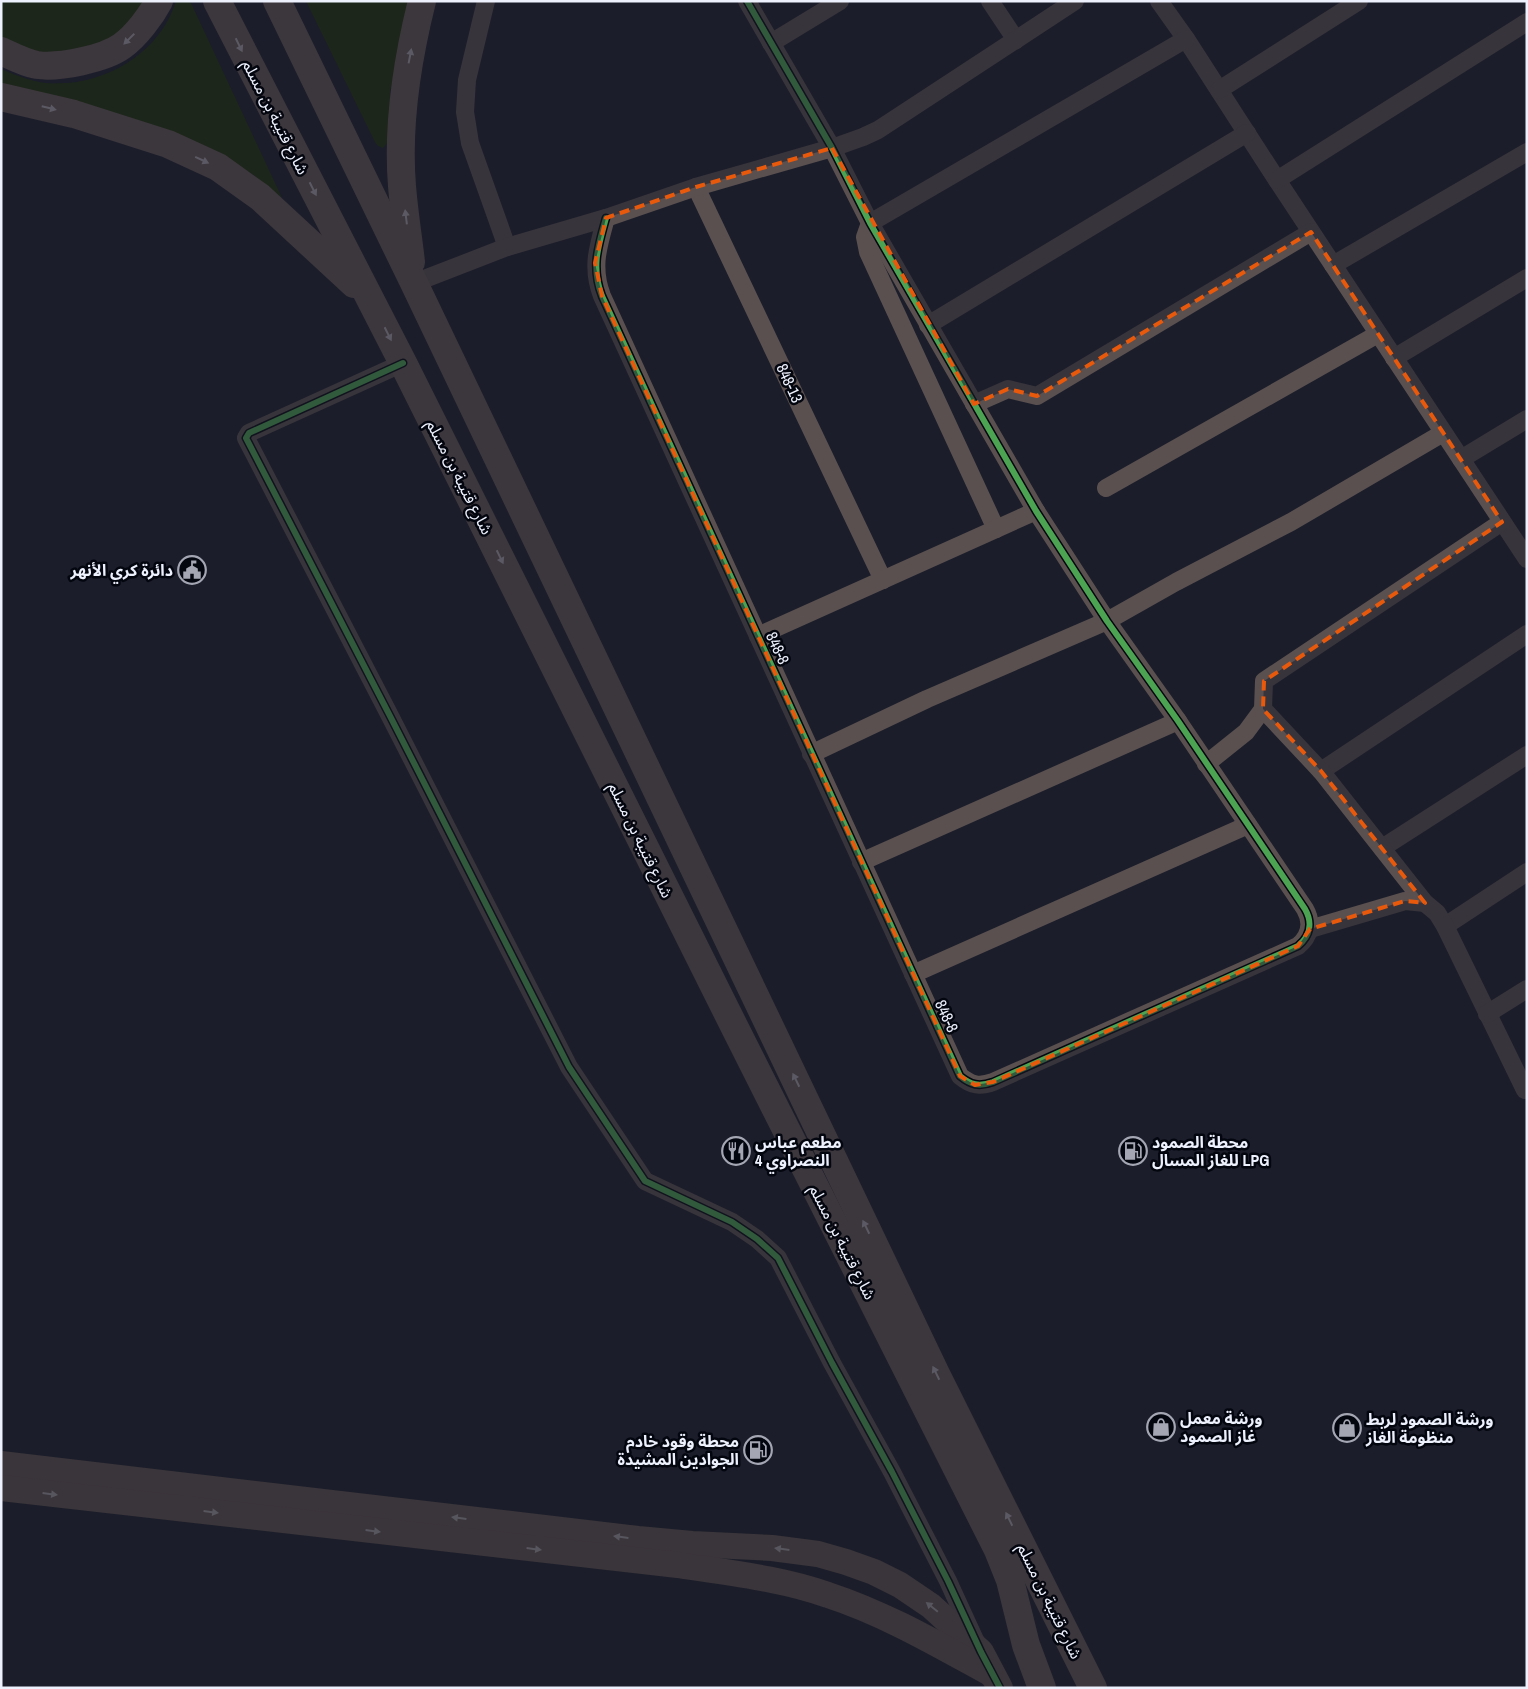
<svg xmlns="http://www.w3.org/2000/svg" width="1528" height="1689" font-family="'Archivo Narrow','Noto Sans Arabic',sans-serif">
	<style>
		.green { fill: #1e3207 }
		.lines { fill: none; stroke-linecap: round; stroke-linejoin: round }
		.street { stroke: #5b5050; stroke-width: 18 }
		.secondary { stroke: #60524f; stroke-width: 26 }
		.highway { stroke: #655555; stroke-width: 28 }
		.cycleway-casing { stroke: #04060f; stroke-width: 9 }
		.cycleway { stroke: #4ca352; stroke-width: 6 }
		.oneway { fill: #a9a3a9 }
		.oneway2 { fill: #9f9a9d }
		.marked { fill: none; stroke: #e8590c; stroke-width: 4; stroke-dasharray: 10 6; stroke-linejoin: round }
		.labels { text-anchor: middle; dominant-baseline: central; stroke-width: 5; stroke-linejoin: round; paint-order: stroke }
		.street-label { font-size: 16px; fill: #edf1fd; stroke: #04060f }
		.poi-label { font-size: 16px; font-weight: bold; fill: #edf1fd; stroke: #04060f; text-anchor: start }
	</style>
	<rect width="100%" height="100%" fill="#1b1e2a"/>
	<g class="green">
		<polygon points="1,1 150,1 122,38 51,58 1,40"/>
		<path d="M176 1H190L282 198 252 174 202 145 1 85V69C15 75 30 81 45 83 53 84 61 83 68 83 115 79 162 48 176 1Z"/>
		<polygon points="306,1 413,1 390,91 389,134 387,143 383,148 378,146 375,142"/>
	</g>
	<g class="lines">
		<g class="street">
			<polyline points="486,1 467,80 465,112 470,143 507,247"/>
			<polyline points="990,1 1016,40"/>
			<polyline points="1159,1 1186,39 1277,180 1527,559"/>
			<polyline points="771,43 840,1"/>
			<polyline points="1219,90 1359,1"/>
			<polyline points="1277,180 1527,22"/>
			<polyline points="696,187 883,580"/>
			<path d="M606 218C598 247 591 267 602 296L960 1076C971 1085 979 1087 993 1082L1298 946C1310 936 1313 923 1305 909L1178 721 1107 621 1036 511 870 223 832 148 747 1"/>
			<polyline points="1333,265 1527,152"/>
			<polyline points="414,283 507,247 606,218 696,187 832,148 863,137 878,130 1075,1"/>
			<polyline points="928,325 1247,133"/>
			<polyline points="1394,358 1527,278"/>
			<polyline points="403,363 249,433 246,438 390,716 569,1067 645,1181 732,1222 757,1239 778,1258 832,1363 892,1472 948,1581 976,1642"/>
			<polyline points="974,404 1008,389 1037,396 1311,232"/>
			<polyline points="1461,459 1527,419"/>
			<polyline points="1106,488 1378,334"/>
			<polyline points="996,529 868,252 865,237 870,223 1186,39"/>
			<polyline points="758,636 1036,511"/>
			<polyline points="811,754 927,699 1107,621 1176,582 1291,522 1443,433"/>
			<polyline points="1206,764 1246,732 1263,709"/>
			<polyline points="1321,771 1527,634"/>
			<polyline points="1382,848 1527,755"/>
			<polyline points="861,862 1178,721"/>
			<polyline points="1425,903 1321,771 1263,709 1264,681 1502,522"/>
			<polyline points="1445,926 1527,872"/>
			<polyline points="1310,929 1405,901 1425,903 1437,913 1445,926 1525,1090"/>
			<polyline points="913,974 1248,825"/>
			<polyline points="1487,1014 1527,989"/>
		</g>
		<g class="secondary">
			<polyline points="1,1464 638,1539 692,1544 772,1548 818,1554 846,1562 874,1572 900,1585 931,1606 981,1652 1000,1688"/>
			<path d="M1 1488 678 1565C728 1573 780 1578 828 1595 886 1614 937 1644 990 1673"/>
		</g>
		<g class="highway">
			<polyline points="217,1 403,363 734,1026 998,1550 1010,1580 1026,1645 1042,1688"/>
			<polyline points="277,1 414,283 936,1374 1093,1688"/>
			<path d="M1 51C12 56 25 63 37 65 59 68 104 59 122 46 136 36 151 16 159 1"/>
			<polyline points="1,97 74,114 168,144 218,167 260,197 354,284"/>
			<path d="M411 262C408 236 404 211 402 186 397 124 407 61 422 1"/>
		</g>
		<defs>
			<g id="cycleway">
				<path d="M606 218C598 247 591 267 602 296L960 1076C971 1085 979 1087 993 1082L1298 946C1310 936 1313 923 1305 909L1178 721 1107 621 1036 511 870 223 832 148 747 1"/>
				<polyline points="403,363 249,433 246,438 390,716 569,1067 645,1181 732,1222 757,1239 778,1258 832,1363 892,1472 948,1581 981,1652 1000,1688"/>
			</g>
		</defs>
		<use href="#cycleway" class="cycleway-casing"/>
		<use href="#cycleway" class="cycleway"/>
	</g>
	<defs><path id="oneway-solid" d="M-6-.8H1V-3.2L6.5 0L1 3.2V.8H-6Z" transform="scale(1.25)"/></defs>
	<g class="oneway">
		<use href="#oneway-solid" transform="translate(129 39) rotate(135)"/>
		<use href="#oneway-solid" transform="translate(239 45) rotate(64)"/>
		<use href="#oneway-solid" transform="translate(410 56) rotate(-79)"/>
		<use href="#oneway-solid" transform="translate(49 108) rotate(14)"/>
		<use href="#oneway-solid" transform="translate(202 160) rotate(25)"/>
		<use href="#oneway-solid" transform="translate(313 189) rotate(63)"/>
		<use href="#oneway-solid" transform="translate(406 217) rotate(-97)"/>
		<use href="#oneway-solid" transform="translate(388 334) rotate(63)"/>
		<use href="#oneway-solid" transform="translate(500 557) rotate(64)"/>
		<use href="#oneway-solid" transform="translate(796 1080) rotate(-116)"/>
		<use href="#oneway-solid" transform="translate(866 1227) rotate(-116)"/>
		<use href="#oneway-solid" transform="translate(936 1373) rotate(-116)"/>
		<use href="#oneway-solid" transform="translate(1009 1519) rotate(-116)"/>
	</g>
	<g class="oneway2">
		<use href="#oneway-solid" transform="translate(50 1494) rotate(7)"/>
		<use href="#oneway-solid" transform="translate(211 1512) rotate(7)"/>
		<use href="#oneway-solid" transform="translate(459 1518) rotate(-173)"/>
		<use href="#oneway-solid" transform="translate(373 1531) rotate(7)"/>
		<use href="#oneway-solid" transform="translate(621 1537) rotate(-173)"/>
		<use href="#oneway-solid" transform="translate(534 1549) rotate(7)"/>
		<use href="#oneway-solid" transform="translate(782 1549) rotate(-173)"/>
		<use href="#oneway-solid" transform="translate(932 1607) rotate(-141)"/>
	</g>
	<path d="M0 0H1528V1689H0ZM832 148 974 404 1008 389 1037 396 1311 232 1502 522 1264 681 1263 709 1321 771 1425 903 1405 901 1310 929 1298 946 993 1082 975 1085 960 1076 602 296 595 263 606 218 696 187Z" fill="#1b1e2a" fill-opacity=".55" fill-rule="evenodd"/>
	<path class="marked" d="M832 148 974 404 1008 389 1037 396 1311 232 1502 522 1264 681 1263 709 1321 771 1425 903 1405 901 1310 929 1298 946 993 1082 975 1085 960 1076 602 296 595 263 606 218 696 187Z"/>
	<defs>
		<symbol id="civic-ring" viewBox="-11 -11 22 22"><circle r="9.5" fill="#04060f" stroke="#a4a7b3" stroke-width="1.5"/><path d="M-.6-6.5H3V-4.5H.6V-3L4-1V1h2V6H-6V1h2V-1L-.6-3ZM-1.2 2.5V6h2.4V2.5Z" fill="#a4a7b3"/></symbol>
		<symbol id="restaurant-ring" viewBox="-11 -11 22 22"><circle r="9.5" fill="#04060f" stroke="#a4a7b3" stroke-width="1.5"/><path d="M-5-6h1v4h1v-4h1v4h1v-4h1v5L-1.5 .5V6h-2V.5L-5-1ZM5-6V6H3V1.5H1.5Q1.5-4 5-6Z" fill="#a4a7b3"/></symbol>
		<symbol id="fuel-ring" viewBox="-11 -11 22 22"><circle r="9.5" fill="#04060f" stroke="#a4a7b3" stroke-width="1.5"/><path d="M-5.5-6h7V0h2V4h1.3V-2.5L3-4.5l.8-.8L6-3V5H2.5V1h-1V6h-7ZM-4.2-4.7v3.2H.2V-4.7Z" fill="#a4a7b3"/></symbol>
		<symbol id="shop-ring" viewBox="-11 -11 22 22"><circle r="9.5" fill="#04060f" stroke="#a4a7b3" stroke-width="1.5"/><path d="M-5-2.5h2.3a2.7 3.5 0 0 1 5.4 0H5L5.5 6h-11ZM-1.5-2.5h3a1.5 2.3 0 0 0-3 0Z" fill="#a4a7b3"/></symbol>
	</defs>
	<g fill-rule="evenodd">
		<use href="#civic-ring" x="176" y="554" width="32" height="32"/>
		<use href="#restaurant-ring" x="720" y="1135" width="32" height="32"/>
		<use href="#fuel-ring" x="1117" y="1135" width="32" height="32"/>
		<use href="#shop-ring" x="1145" y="1411" width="32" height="32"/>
		<use href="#shop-ring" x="1331" y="1412" width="32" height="32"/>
		<use href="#fuel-ring" x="742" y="1434" width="32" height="32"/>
	</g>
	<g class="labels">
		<g class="street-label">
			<text transform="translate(276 117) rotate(63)">شارع قتيبة بن مسلم</text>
			<text transform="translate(790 383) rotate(65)">848-13</text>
			<text transform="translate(460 477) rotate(63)">شارع قتيبة بن مسلم</text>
			<text transform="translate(778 648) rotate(65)">848-8</text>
			<text transform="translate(641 840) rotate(64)">شارع قتيبة بن مسلم</text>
			<text transform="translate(947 1016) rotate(65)">848-8</text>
			<text transform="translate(843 1242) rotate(63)">شارع قتيبة بن مسلم</text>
			<text transform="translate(1050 1601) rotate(64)">شارع قتيبة بن مسلم</text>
		</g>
		<g class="poi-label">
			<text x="173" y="570" text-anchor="end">دائرة كري الأنهر</text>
			<text x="755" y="1142">مطعم عباس<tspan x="755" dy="18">النصراوي 4</tspan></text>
			<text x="1152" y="1142">محطة الصمود<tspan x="1152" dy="18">للغاز المسال LPG</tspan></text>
			<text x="1180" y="1418">ورشة معمل<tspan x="1180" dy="18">غاز الصمود</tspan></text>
			<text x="1366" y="1419">ورشة الصمود لربط<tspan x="1366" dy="18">منظومة الغاز</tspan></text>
			<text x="739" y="1441" text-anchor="end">محطة وقود خادم<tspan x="739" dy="18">الجوادين المشيدة</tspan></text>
		</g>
	</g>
	<rect width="1528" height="1689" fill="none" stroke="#edf1fd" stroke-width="5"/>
</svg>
